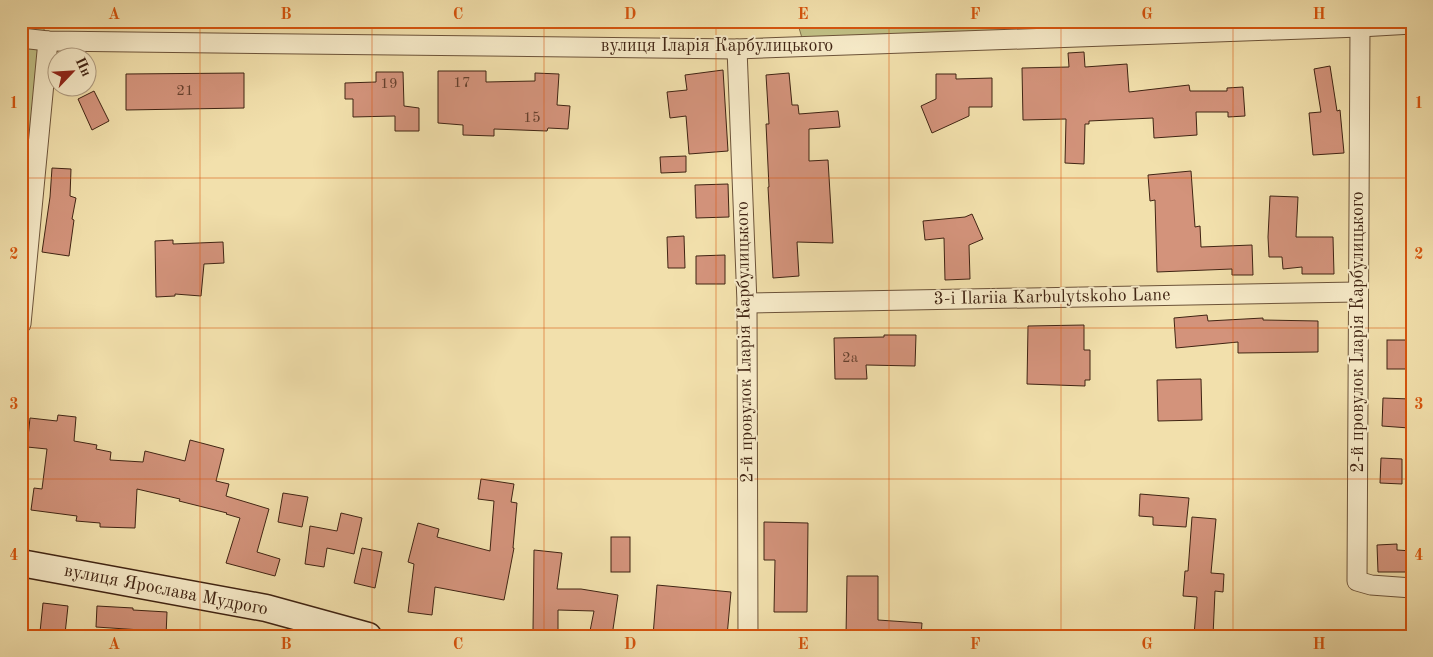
<svg xmlns="http://www.w3.org/2000/svg" width="1433" height="657" font-family="'Old Standard TT',serif">
	<style>
		.green { fill: #c1c085; stroke: #80724c }
		.building { fill: #d3937b; stroke: #402413 }
		.lines { fill: none; stroke-linecap: round; stroke-linejoin: round }
		.street-casing { stroke: #6c5339; stroke-width: 21 }
		.secondary-casing { stroke: #402413; stroke-width: 29 }
		.street { stroke: #f7ebc9; stroke-width: 19 }
		.secondary { stroke: #f7ebc9; stroke-width: 26 }
		.grid { fill: none; stroke: #d7540d; stroke-width: 1; stroke-opacity: 0.55 }
		.labels { text-anchor: middle; dominant-baseline: central; stroke-width: 4; stroke-linejoin: round; paint-order: stroke }
		.number-label { font-size: 15px; fill: #65402d }
		.street-label { font-size: 18px; fill: #402413; stroke: #f7ebc9 }
		.neatline { fill: none; stroke: #d7540d; stroke-width: 2 }
		.grid-label { font-size: 16px; text-anchor: middle; font-weight: bold; fill: #d7540d }
	</style>
	<rect width="100%" height="100%" fill="#f2e0ac"/>
	<filter id="stains"><feTurbulence type="fractalNoise" baseFrequency=".004" numOctaves="4"/><feColorMatrix values="0 0 0 0 .2 0 0 0 0 .09 0 0 0 0 .02 0 0 0 .5 -.17"/></filter>
	<radialGradient id="worn" r=".72"><stop offset=".6" stop-color="#630" stop-opacity="0"/><stop offset="1" stop-color="#630" stop-opacity=".3"/></radialGradient>
	<g class="green">
		<polygon points="21,21 45,21 21,244"/>
		<polygon points="797,21 1412,21 807,55"/>
	</g>
	<g class="building">
		<polygon points="1084,52 1085,67 1127,64 1129,92 1189,85 1190,91 1227,91 1227,88 1243,87 1245,116 1228,117 1228,112 1196,112 1197,135 1154,138 1153,118 1089,121 1089,124 1085,124 1084,164 1065,163 1066,119 1023,120 1022,68 1069,67 1068,53"/>
		<polygon points="1330,66 1337,111 1340,110 1344,153 1313,155 1309,113 1321,112 1314,69"/>
		<polygon points="723,70 728,151 689,154 686,116 670,118 667,92 687,90 685,75"/>
		<polygon points="438,71 486,71 486,82 535,81 535,73 559,74 557,105 570,106 568,129 548,128 547,131 494,129 494,136 463,135 463,125 438,123"/>
		<polygon points="376,72 403,72 404,106 419,108 419,131 395,131 395,116 353,117 353,99 345,99 345,83 376,82"/>
		<polygon points="244,73 244,108 126,110 126,74"/>
		<polygon points="789,73 792,105 798,105 799,114 838,111 840,127 809,129 809,161 828,160 833,243 797,242 799,276 773,278 768,187 769,187 766,124 769,124 766,75"/>
		<polygon points="936,74 956,74 956,79 992,78 992,107 969,107 969,116 932,133 921,106 936,99"/>
		<polygon points="94,91 109,121 92,130 78,99"/>
		<polygon points="686,156 686,172 661,173 660,157"/>
		<polygon points="52,168 71,169 70,196 76,198 72,219 74,220 69,256 42,252 50,197"/>
		<polygon points="1191,171 1195,227 1200,226 1201,247 1252,245 1253,275 1232,275 1232,269 1157,272 1155,200 1150,201 1148,175"/>
		<polygon points="728,184 729,217 696,218 695,185"/>
		<polygon points="1270,196 1298,197 1296,237 1333,237 1334,274 1302,274 1302,267 1283,269 1282,257 1269,257 1268,237"/>
		<polygon points="972,214 983,239 969,245 970,279 945,280 944,238 925,240 923,221 965,217"/>
		<polygon points="684,236 685,268 668,268 667,237"/>
		<polygon points="173,240 173,244 223,242 224,263 204,264 201,296 175,294 175,296 156,297 155,241"/>
		<polygon points="725,255 725,284 696,284 696,256"/>
		<polygon points="1207,315 1208,321 1263,318 1263,320 1318,321 1318,352 1238,353 1238,342 1176,348 1174,318"/>
		<polygon points="1084,325 1084,350 1090,350 1090,380 1085,380 1085,386 1027,384 1028,326"/>
		<polygon points="884,335 916,335 915,366 866,365 867,379 835,379 834,338 884,337"/>
		<rect x="1387" y="340" width="25" height="29"/>
		<polygon points="1201,379 1202,420 1158,421 1157,380"/>
		<polygon points="1383,398 1410,399 1409,428 1382,426"/>
		<polygon points="58,415 76,417 74,441 97,445 96,449 111,452 110,460 143,462 145,451 185,461 190,440 224,449 216,481 229,484 226,496 269,509 257,552 280,559 275,576 226,563 240,518 226,514 227,513 179,501 180,499 137,489 135,528 100,527 100,523 76,521 77,516 31,510 34,488 42,489 47,449 27,447 30,418 57,421"/>
		<polygon points="1381,458 1402,459 1402,484 1380,483"/>
		<polygon points="481,479 514,484 511,502 517,503 513,548 514,548 504,600 435,587 432,615 408,612 414,564 408,562 418,523 439,529 437,537 490,551 494,501 478,499"/>
		<polygon points="283,493 308,497 302,527 278,522"/>
		<polygon points="1140,494 1189,498 1186,527 1153,525 1153,517 1139,516"/>
		<polygon points="341,513 362,518 354,554 327,548 324,567 305,564 310,526 337,531"/>
		<polygon points="1192,517 1216,519 1211,573 1224,574 1223,592 1215,591 1213,636 1194,636 1197,597 1183,596 1185,571 1188,571"/>
		<polygon points="764,522 808,523 807,612 774,612 775,560 764,560"/>
		<rect x="611" y="537" width="19" height="35"/>
		<polygon points="1397,544 1397,550 1412,551 1412,572 1378,572 1377,545"/>
		<polygon points="362,548 382,552 375,588 354,583"/>
		<polygon points="534,550 562,553 557,589 581,589 618,595 612,636 589,636 594,611 558,610 558,630 533,630"/>
		<polygon points="847,576 878,576 878,620 922,623 921,636 846,636"/>
		<polygon points="657,585 731,592 727,636 653,636"/>
		<polygon points="43,603 68,606 65,634 40,632"/>
		<polygon points="97,606 133,608 133,610 167,612 166,636 140,636 141,630 96,627"/>
	</g>
	<g class="lines">
		<defs>
			<g id="street">
				<polyline points="1360,27 1357,581 1371,585 1412,588"/>
				<polyline points="21,38 48,41 737,49 1360,27 1412,24"/>
				<polyline points="737,49 747,303 748,636"/>
				<polyline points="747,303 1357,292"/>
				<polyline points="21,324 48,41"/>
			</g>
			<polyline id="secondary" points="21,563 266,608 368,636"/>
		</defs>
		<use href="#street" class="street-casing"/>
		<use href="#secondary" class="secondary-casing"/>
		<use href="#street" class="street"/>
		<use href="#secondary" class="secondary"/>
	</g>
	<path class="grid" d="M200 21V636M372 21V636M544 21V636M716 21V636M889 21V636M1061 21V636M1233 21V636M21 178H1412M21 328H1412M21 479H1412"/>
	<g class="labels">
		<g class="number-label">
			<text x="462" y="83">17</text>
			<text x="389" y="84">19</text>
			<text x="185" y="91">21</text>
			<text x="532" y="118">15</text>
			<text x="850" y="358">2а</text>
		</g>
		<g class="street-label">
			<text x="717" y="46">вулиця Іларія Карбулицького</text>
			<text transform="translate(1052 297) rotate(-1)">3-i Ilariia Karbulytskoho Lane</text>
			<text transform="translate(1358 332) rotate(-90)">2-й провулок Іларія Карбулицького</text>
			<text transform="translate(745 342) rotate(-91)">2-й провулок Іларія Карбулицького</text>
			<text transform="translate(166 590) rotate(11)">вулиця Ярослава Мудрого</text>
		</g>
	</g>
	<rect width="1433" height="657" fill="none" stroke="#f2e0ac" stroke-width="55"/>
	<g transform="translate(72 72) rotate(65)"><circle r="24" fill="#f7ebc9" stroke="#ae9b80"/>
	<path d="M0-4L9 19L0 12L-9 19Z" fill="#8f2418"/>
	<text y="-8" font-size="14" font-weight="bold" text-anchor="middle" fill="#402413">Пн</text>
	</g>
	<rect x="28" y="28" width="1378" height="602" class="neatline"/>
	<g class="grid-label">
		<text x="114" y="19">A</text>
		<text x="286" y="19">B</text>
		<text x="458" y="19">C</text>
		<text x="630" y="19">D</text>
		<text x="803" y="19">E</text>
		<text x="975" y="19">F</text>
		<text x="1147" y="19">G</text>
		<text x="1319" y="19">H</text>
		<text x="14" y="108">1</text>
		<text x="1419" y="108">1</text>
		<text x="14" y="259">2</text>
		<text x="1419" y="259">2</text>
		<text x="14" y="409">3</text>
		<text x="1419" y="409">3</text>
		<text x="14" y="560">4</text>
		<text x="1419" y="560">4</text>
		<text x="114" y="649">A</text>
		<text x="286" y="649">B</text>
		<text x="458" y="649">C</text>
		<text x="630" y="649">D</text>
		<text x="803" y="649">E</text>
		<text x="975" y="649">F</text>
		<text x="1147" y="649">G</text>
		<text x="1319" y="649">H</text>
	</g>
	<rect width="100%" height="100%" filter="url(#stains)"/>
	<rect width="100%" height="100%" fill="url(#worn)"/>
</svg>
